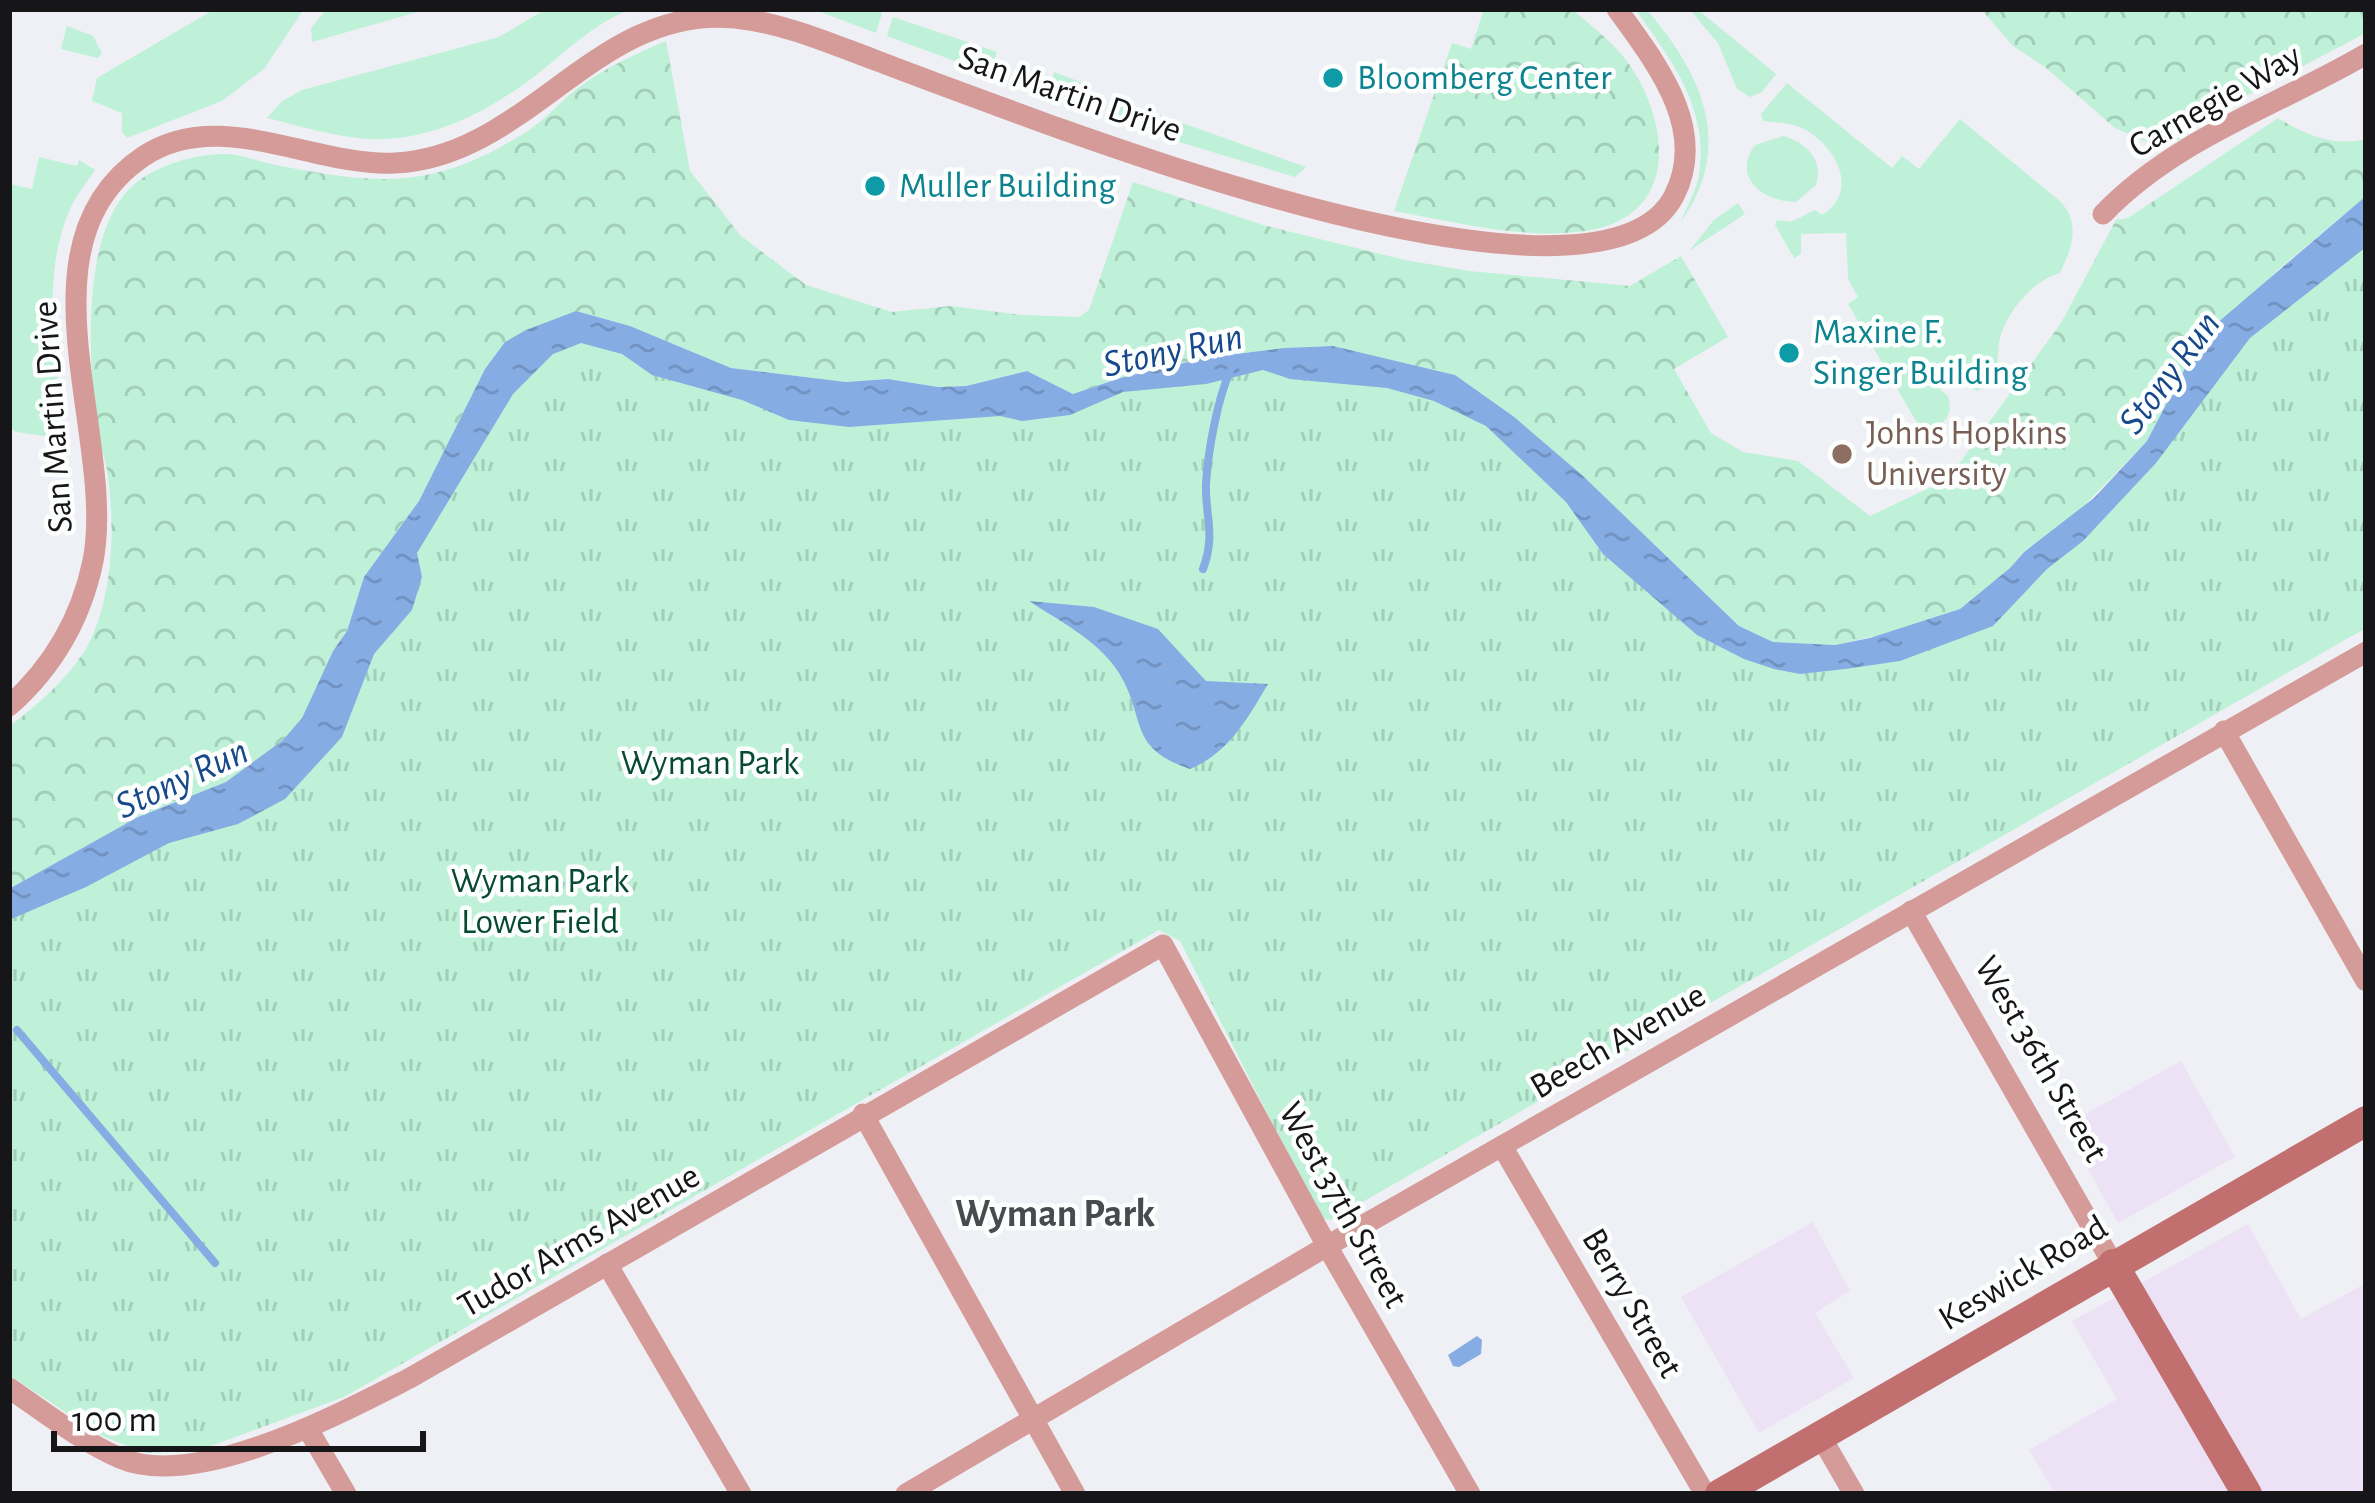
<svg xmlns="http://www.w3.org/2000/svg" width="2375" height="1503" font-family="'Alegreya Sans',sans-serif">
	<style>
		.commercial { fill: #ede1f6 }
		.green { fill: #bef1d8 }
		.forest { fill: url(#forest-crowns) }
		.park { fill: url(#park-tufts) }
		.water { fill: url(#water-ripples) }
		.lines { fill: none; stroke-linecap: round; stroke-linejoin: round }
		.stream { stroke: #85ace3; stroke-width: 8 }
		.street { stroke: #d49b99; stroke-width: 21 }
		.secondary { stroke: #c1706f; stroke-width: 30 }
		.culture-dot { fill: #0f9aa8; stroke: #fdfefe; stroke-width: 4.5 }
		.education-dot { fill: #8d6e63; stroke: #fdfefe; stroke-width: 4.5 }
		.labels { text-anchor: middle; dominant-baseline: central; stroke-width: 9; stroke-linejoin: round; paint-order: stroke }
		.culture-label { font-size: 36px; fill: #0d838f; stroke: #fdfefe; text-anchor: start }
		.street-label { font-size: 36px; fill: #161618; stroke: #fdfefe }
		.education-label { font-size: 36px; fill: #785e54; stroke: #fdfefe; text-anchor: start }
		.park-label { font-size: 36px; fill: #084933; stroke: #fdfefe }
		.water-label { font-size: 39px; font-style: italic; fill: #16488a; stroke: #fdfefe }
		.neighbourhood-label { font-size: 39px; font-weight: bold; fill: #494a4e; stroke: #fdfefe }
	</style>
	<defs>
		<pattern id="forest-crowns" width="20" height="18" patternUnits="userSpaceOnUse" patternTransform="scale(3)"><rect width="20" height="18" fill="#bef1d8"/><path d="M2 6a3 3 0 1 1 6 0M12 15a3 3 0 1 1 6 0" fill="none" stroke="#a3ceb9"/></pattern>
		<pattern id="park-tufts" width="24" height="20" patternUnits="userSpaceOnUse" patternTransform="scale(3)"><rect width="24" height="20" fill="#bef1d8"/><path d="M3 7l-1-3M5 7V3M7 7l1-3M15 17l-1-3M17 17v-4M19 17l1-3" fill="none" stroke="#a3ceb9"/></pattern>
		<pattern id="water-ripples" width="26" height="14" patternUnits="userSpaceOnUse" patternTransform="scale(3)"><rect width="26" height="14" fill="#85ace3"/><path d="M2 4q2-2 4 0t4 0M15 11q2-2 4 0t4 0" fill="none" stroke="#7293c2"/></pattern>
	</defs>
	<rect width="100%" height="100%" fill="#eff0f5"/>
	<g class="commercial">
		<polygon points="2181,1061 2235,1157 2118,1223 2064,1126"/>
		<polygon points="1813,1222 1850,1291 1815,1313 1854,1378 1759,1433 1681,1297"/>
		<polygon points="2248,1224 2301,1319 2366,1283 2366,1494 2055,1494 2029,1450 2117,1399 2072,1321"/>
	</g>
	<g class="green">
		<polygon points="215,9 304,9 264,69 222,101 127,138 122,132 122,113 92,101 97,78"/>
		<polygon points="327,9 428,9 312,42 311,28"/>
		<path d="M546 9H632C597 21 569 49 540 72 491 110 433 142 369 139 335 137 300 126 267 118L281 102 302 90 499 37Z"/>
		<polygon points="813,9 871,9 882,13 876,33"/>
		<path d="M1635 9H1646C1701 72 1736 145 1681 222 1685 210 1694 195 1698 180 1712 113 1672 60 1635 9Z"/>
		<polygon points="1689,9 1697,9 1776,74 1762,92 1750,97 1737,89 1718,43"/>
		<polygon points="893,17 997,52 992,69 982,71 887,36"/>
		<polygon points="67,26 93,36 102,53 98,58 61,49"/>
		<polygon points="1054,72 1083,83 1065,101 1055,100 1049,88"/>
		<path d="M1787 83 1892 168 1902 156 1919 169 1960 119 2061 202C2081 226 2072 247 2060 273 2033 280 2004 314 1999 343 1996 366 2002 380 1977 391L1943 371 1935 385 1948 396C1955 417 1941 426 1924 435L1848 304 1858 297 1848 279 1846 233 1801 234V254L1794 258 1775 225 1777 220 1791 222 1815 210 1822 215C1861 191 1835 144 1802 128 1789 122 1776 123 1763 121L1761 114Z"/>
		<polygon points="1118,100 1306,167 1295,177 1126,126 1116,110"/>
		<path d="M1783 136C1806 142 1824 160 1816 185L1796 202C1764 202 1731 178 1755 145Z"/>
		<path d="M39 157 77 166 79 160 95 170C87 182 76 195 70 209 39 279 57 366 65 439L16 432 9 427V184L32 189Z"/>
		<polygon points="1738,203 1745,214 1689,251 1714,220"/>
	</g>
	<g class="forest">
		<path d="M1484 9H1572C1592 27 1617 45 1631 67 1672 129 1677 218 1585 231 1522 240 1456 222 1394 211L1452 43 1471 49Z"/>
		<polygon points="1981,9 2366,9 2366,33 2225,107 2181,139 2164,144 2147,142 2115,128 2045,67 2013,46"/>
		<path d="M666 41 690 171 741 236 806 285 892 312 951 306 1023 315 1079 317 1089 310 1133 182 1263 225 1405 260 1469 271 1630 286 1681 256 1728 337 1674 369 1711 433 1743 452 1798 461 1870 516 1948 479 2061 323 2116 220 2128 218 2278 118C2306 135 2333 147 2366 139V196L2279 269 2194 351 2147 441 2079 511 2024 551 2010 568 1960 609 1893 632 1835 645 1773 642 1739 626 1582 475 1513 416 1455 375 1333 346 1284 348 1205 358 1120 378 1073 394 1027 371 966 386 938 387 888 379 846 382 731 368 630 326 576 311 506 342 485 369 419 501 364 577 347 631 333 651 302 719 283 740 226 782 138 817 9 889V727C38 704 73 675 90 641 114 591 115 523 107 470 104 452 96 435 95 416 89 351 81 226 137 182 161 164 193 155 222 154 240 153 259 162 276 165 322 174 374 184 421 176 459 170 497 151 529 130 547 118 561 101 578 88 605 68 635 54 666 41Z"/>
	</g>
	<polygon class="park" points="2366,218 2366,628 1331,1220 1320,1218 1180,941 1159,930 344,1397 200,1450 146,1453 102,1436 9,1375 9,903 302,747 493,383 581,330 730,378 1037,401 1259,360 1470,402 1695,614 1791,657 1922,638 2090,517 2198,375"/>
	<g class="water">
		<polygon points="2366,196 2366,247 2250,338 2156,463 2083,541 2047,569 1993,626 1900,661 1845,669 1800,674 1774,669 1744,659 1697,635 1603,554 1566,502 1486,426 1434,401 1387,388 1290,379 1263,370 1206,384 1123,392 1070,415 1022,421 1000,416 849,427 789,420 742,400 652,375 622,354 581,343 553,354 513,394 417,553 422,577 412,610 374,654 342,737 285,799 238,824 169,843 86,887 9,920 9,889 138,817 226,782 283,740 302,718 333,651 347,631 364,577 419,501 485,369 505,342 526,330 576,311 630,326 731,368 846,382 888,379 938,387 966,386 1027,371 1073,394 1120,378 1205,358 1284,348 1333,346 1455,375 1513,416 1582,475 1739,626 1773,642 1835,645 1870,638 1960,609 2010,568 2024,552 2094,498 2147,441 2194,351 2209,330"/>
		<path d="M1029 601 1094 607 1158 629 1206 681 1268 684C1247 719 1229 753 1190 769 1125 747 1148 717 1117 670 1096 639 1059 621 1029 601Z"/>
		<polygon points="1477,1336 1482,1340 1481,1354 1459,1367 1453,1366 1448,1355"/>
	</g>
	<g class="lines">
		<g class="stream">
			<path d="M1203 569C1216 534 1205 517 1206 484 1208 451 1217 401 1230 371"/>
			<polyline points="17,1030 215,1263"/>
		</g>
		<g class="street">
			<path d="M2103 214C2176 138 2277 106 2366 54"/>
			<path d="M9 706C53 667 81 619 93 561 117 437 12 244 144 156 220 106 313 167 395 163 528 157 597 4 735 18 784 23 829 43 875 60 932 82 990 103 1047 124 1155 162 1606 327 1674 196 1709 128 1655 62 1617 9"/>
			<polyline points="2224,731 2366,981"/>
			<polyline points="1911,911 2113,1264"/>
			<polyline points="863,1114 1075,1494"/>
			<polyline points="1502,1146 1705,1494"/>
			<polyline points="607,1264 741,1494"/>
			<path d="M9 1388C44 1412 81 1441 120 1458 196 1491 341 1413 410 1378L1163 945 1327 1246 1470 1494"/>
			<polyline points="308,1429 346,1494"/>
			<polyline points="1821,1437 1854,1494"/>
			<polyline points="906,1494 1327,1246 2366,652"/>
		</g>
		<g class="secondary">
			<polyline points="2113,1264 2247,1494"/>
			<polyline points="1720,1494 2366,1121"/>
		</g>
	</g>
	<g class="culture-dot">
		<circle cx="1333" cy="78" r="12"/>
		<circle cx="875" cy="186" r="12"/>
		<circle cx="1789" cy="353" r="12"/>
	</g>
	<circle class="education-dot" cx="1842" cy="454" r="12"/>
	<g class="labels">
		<g class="culture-label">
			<text x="1357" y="78">Bloomberg Center</text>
			<text x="899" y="186">Muller Building</text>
			<text x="1813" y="332">Maxine F.<tspan x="1813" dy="41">Singer Building</tspan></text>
		</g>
		<g class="street-label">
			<text transform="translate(1070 94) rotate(19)">San Martin Drive</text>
			<text transform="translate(2215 101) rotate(-30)">Carnegie Way</text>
			<text transform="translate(53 417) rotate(-94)">San Martin Drive</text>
			<text transform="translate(1618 1041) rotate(-30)">Beech Avenue</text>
			<text transform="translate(2041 1059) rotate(60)">West 36th Street</text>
			<text transform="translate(1343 1205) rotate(61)">West 37th Street</text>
			<text transform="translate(579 1241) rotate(-30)">Tudor Arms Avenue</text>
			<text transform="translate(2023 1273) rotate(-31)">Keswick Road</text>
			<text transform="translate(1632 1303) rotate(60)">Berry Street</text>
		</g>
		<g class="education-label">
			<text x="1866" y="433">Johns Hopkins<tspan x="1866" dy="41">University</tspan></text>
		</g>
		<g class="park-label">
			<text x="710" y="763">Wyman Park</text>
			<text x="540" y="881">Wyman Park<tspan x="540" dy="41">Lower Field</tspan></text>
		</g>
		<g class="water-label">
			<text transform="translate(1173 351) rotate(-12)">Stony Run</text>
			<text transform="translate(2170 373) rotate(-53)">Stony Run</text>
			<text transform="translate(182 779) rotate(-25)">Stony Run</text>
		</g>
		<g class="neighbourhood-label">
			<text x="1055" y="1214">Wyman Park</text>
		</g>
	</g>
	<rect width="2375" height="1503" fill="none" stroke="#161618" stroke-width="24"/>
	<path d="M54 1431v18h369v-18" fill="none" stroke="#161618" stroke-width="6"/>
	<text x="72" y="1431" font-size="36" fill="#161618" stroke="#fdfefe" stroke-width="9" paint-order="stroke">100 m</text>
</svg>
